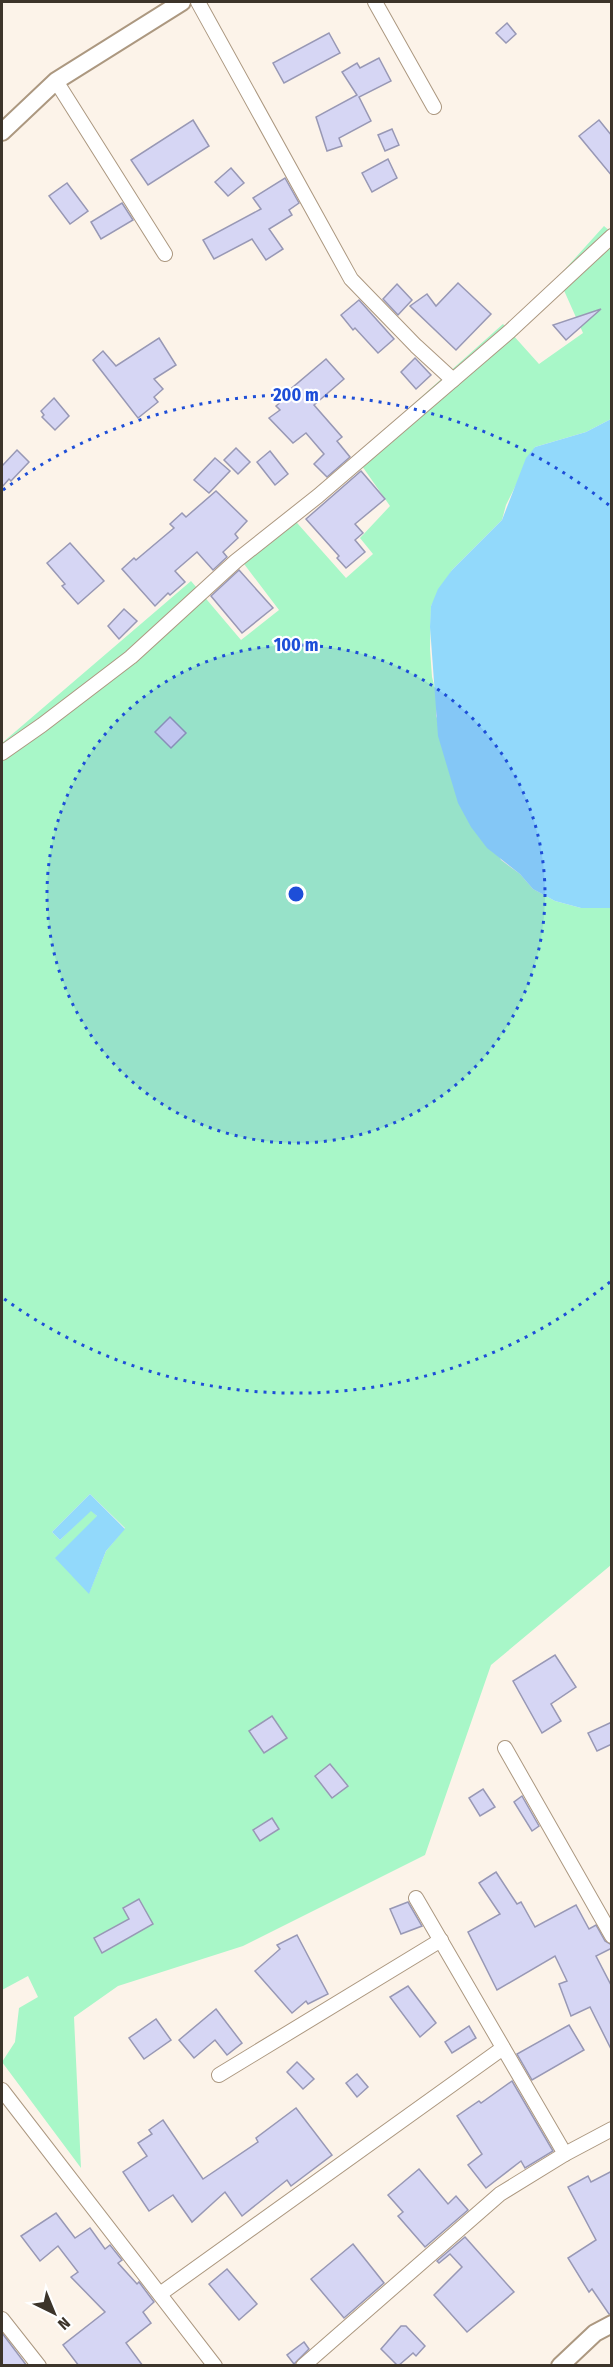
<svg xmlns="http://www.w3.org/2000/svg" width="613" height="2367" font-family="'Fira Sans Condensed',sans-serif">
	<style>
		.green { fill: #a8f7c8; fill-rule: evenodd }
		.water { fill: #92d9fb }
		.building { fill: #d6d6f4; stroke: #9898b5; stroke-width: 1.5 }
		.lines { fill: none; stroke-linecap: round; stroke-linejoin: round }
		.minor-casing { stroke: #ac9880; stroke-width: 16 }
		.tertiary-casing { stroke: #ac9880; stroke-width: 20 }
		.minor { stroke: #fff; stroke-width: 14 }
		.tertiary { stroke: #fff; stroke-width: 16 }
		.ring { fill: none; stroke: #1d4ed8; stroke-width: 3; stroke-dasharray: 3 6 }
		.centre { fill: #1d4ed8; stroke: #fff; stroke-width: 3 }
		.ring-label { font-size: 18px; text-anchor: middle; font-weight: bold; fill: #1d4ed8; stroke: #fff; stroke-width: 4.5; stroke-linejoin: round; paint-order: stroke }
	</style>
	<rect width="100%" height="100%" fill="#fcf3e9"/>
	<path class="green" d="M604 226 612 233 611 419 586 432 535 447 506 505 502 520 452 570 431 606 430 649 432 677 437 696 436 716 501 860 520 874 533 889 555 901 581 908H611V1565L491 1665 425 1855 243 1946 118 1986 74 2017 81 2168 2 2062 15 2042 19 2008 38 1997 28 1976 2 1990V743L191 581 241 640 279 610 238 556 290 515 346 578 373 554 360 538 390 506 355 456 503 324 539 364 583 333 558 277ZM90 1494 125 1528 106 1551 89 1593 97 1516 91 1510 60 1540 52 1532Z"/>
	<g class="water">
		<polygon points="611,419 611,908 581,908 555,901 533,889 520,874 487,848 471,827 458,803 438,736 430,627 431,606 438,589 452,570 502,520 526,458 535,447 586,432"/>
		<polygon points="90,1494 125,1529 106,1551 89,1594 55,1558 97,1516 91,1511 60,1540 52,1532"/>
	</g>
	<g class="building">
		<polygon points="507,23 516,34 506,43 496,33"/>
		<polygon points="329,33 340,53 284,83 273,63"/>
		<polygon points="379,58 391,81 359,97 371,121 339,138 342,146 327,151 316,117 357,95 342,72 357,63 360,68"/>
		<polygon points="193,120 209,146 148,185 131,160"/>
		<polygon points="599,120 612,136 612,176 579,136"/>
		<polygon points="392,129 399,145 385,151 378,135"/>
		<polygon points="388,159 397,178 372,192 362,173"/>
		<polygon points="231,168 244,183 228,196 215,182"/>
		<polygon points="285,178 299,203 289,210 292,215 269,229 283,249 266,260 252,239 214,259 203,240 261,209 253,198"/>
		<polygon points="67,183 88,211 70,224 49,196"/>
		<polygon points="122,203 133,220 101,239 91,222"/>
		<polygon points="458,283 491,314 456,350 410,306 427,294 436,306"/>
		<polygon points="397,284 412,300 398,315 383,299"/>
		<polygon points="359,300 394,339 378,353 355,328 353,330 341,315"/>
		<polygon points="601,309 566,340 553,325"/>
		<polygon points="159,338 176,365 154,379 163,389 154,397 158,402 138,418 93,360 103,351 116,366"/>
		<polygon points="415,358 431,375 416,389 401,372"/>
		<polygon points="326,359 344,379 314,405 342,437 337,441 350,457 327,477 314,464 324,454 306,433 293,443 269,418 280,410 276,406 288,396 286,393"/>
		<polygon points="54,398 69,416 55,430 42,417 44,415 41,411"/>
		<polygon points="236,448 250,462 238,474 224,460"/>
		<polygon points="17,450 29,462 11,481 9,479 2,487 2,466"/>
		<polygon points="270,451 288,474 275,485 257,462"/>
		<polygon points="215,458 230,471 209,493 194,480"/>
		<polygon points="361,471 385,499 355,524 363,533 355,540 365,552 346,568 337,558 339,556 306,519"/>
		<polygon points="216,491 247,521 235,534 238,538 223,552 227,557 213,570 197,552 175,571 185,582 170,595 168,593 155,606 122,569 134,558 136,560 174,528 170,524 182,513 186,517"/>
		<polygon points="70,543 104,581 78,604 62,586 65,584 47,563"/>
		<polygon points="239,570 273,608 242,633 211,596"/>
		<polygon points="124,609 137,621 119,639 108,626"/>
		<polygon points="170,717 186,733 171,748 155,732"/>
		<polygon points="555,1655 576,1687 551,1704 561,1721 542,1733 513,1681"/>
		<polygon points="272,1716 287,1738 264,1753 249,1731"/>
		<polygon points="612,1722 612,1744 597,1751 588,1733"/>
		<polygon points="330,1764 348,1786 332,1798 315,1776"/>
		<polygon points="483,1789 495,1807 480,1816 469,1798"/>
		<polygon points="522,1796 539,1826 532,1831 514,1802"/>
		<polygon points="272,1818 279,1829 260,1841 253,1830"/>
		<polygon points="496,1872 517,1904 521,1902 535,1927 576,1905 589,1929 596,1925 605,1941 612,1945 612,1948 596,1956 612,1987 612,2051 590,2007 571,2016 559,1984 567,1981 555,1956 497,1990 468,1932 500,1914 479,1883"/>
		<polygon points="139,1899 153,1924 102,1953 94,1938 129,1919 123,1908"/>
		<polygon points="408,1902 422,1926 401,1934 390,1909"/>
		<polygon points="297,1935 328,1994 308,2004 306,2001 292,2013 255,1971 280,1949 277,1945"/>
		<polygon points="408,1986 436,2023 420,2037 390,1997"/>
		<polygon points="216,2009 242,2043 227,2055 215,2040 194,2058 179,2040"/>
		<polygon points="156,2019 171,2040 144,2059 129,2038"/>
		<polygon points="569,2025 584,2050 532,2080 517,2054"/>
		<polygon points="469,2026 476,2038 452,2053 445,2042"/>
		<polygon points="297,2062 314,2079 303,2089 287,2072"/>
		<polygon points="357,2074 368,2087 357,2097 346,2083"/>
		<polygon points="512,2081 553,2151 525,2168 521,2161 486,2188 468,2165 482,2154 457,2116 479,2101 481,2103"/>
		<polygon points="296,2108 332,2155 291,2186 287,2180 242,2216 225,2192 192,2222 173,2195 149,2211 123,2172 147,2156 138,2143 152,2134 149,2130 163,2120 203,2179 258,2142 256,2138"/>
		<polygon points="419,2169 448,2204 456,2196 468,2210 425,2247 398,2216 403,2212 388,2195"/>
		<polygon points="612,2171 612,2314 609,2314 592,2289 589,2292 568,2258 596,2240 568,2187 588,2176 591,2182"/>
		<polygon points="56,2213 75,2238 90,2228 105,2249 110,2245 122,2260 118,2263 137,2284 139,2282 154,2302 143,2312 151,2323 126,2343 143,2366 79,2366 63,2345 105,2312 71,2277 78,2272 58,2246 40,2261 21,2236"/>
		<polygon points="465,2237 514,2292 467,2332 434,2295 462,2267 450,2254 439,2263 437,2261"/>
		<polygon points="353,2244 384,2283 344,2318 311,2279"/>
		<polygon points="227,2269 257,2304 239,2320 209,2284"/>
		<polygon points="401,2326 406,2326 425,2346 416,2356 413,2353 398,2366 381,2349"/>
		<polygon points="2,2333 27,2366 2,2366"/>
		<polygon points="304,2342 309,2349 294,2364 287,2355"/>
	</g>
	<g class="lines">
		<defs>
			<g id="minor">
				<polyline points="198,2 351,279 416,346 453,380"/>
				<polyline points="375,2 434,107"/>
				<polyline points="56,81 165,254"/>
				<polyline points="2,753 42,725 131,657 236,561 318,496 510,331 612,236"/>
				<polyline points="505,1748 612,1936"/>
				<polyline points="416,1898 565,2154"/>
				<polyline points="219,2075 441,1940"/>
				<polyline points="2,2090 215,2366"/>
				<polyline points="160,2294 503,2048"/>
				<polyline points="2,2319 39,2366"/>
				<polyline points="303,2366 500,2194 565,2154 612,2129"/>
			</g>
			<g id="tertiary">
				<polyline points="2,132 56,81 182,2"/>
				<polyline points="560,2366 595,2333 612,2324"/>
			</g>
		</defs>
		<use href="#minor" class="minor-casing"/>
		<use href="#tertiary" class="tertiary-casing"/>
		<use href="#minor" class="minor"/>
		<use href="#tertiary" class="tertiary"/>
	</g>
	<circle cx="296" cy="894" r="249" fill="#1d4ed8" fill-opacity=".12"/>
	<g class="ring">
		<circle cx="296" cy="894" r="249"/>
		<path d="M610 1282A499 499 0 0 1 3 1298M3 490A499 499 0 0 1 610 506"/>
	</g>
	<circle cx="296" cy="894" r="9" class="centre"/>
	<g class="ring-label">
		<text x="296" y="401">200 m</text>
		<text x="296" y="651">100 m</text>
	</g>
	<rect width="613" height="2367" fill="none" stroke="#3c342a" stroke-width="6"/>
	<g transform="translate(54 2313) rotate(137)" stroke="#ffffff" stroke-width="4.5" paint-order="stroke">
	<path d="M0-4.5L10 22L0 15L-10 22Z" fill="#3c342a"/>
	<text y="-9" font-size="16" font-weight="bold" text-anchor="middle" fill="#3c342a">N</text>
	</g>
</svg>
